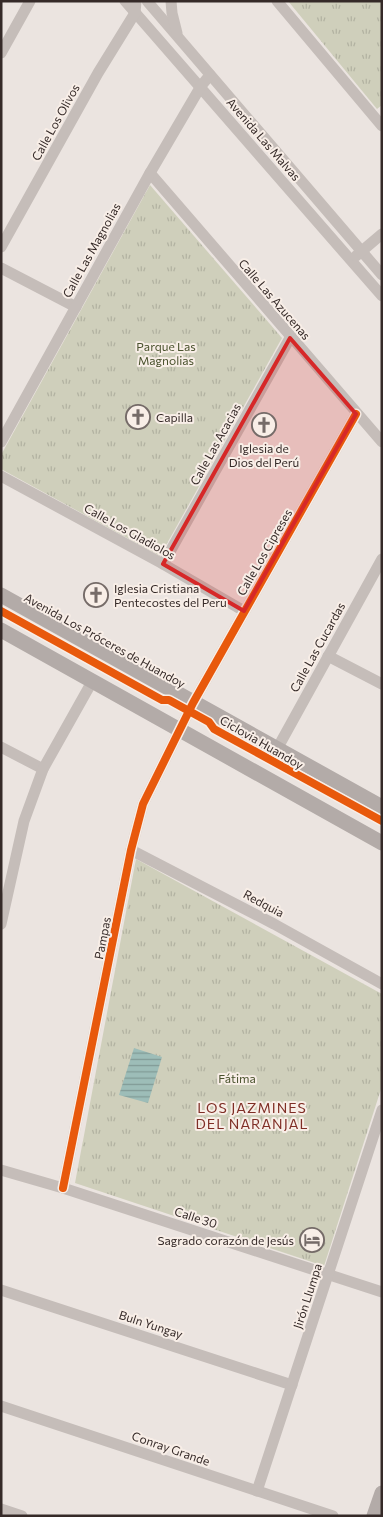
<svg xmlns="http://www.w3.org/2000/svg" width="383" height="1517" viewBox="0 0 383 1517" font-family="Commissioner,sans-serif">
<defs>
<pattern id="park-tufts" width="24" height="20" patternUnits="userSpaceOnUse" patternTransform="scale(1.25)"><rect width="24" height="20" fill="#cfcfbb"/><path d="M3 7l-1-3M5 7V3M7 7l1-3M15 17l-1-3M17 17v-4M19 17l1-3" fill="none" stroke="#b2b2a1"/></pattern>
<pattern id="water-rules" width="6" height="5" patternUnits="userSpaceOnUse" patternTransform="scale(1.25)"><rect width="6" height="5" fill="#9dbdb8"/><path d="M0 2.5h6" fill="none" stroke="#819a96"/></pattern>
</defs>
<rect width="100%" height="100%" fill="#ebe4e0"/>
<g fill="url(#park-tufts)">
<polygon points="288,1 382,1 382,105 377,109"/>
<polygon points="150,185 282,338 160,556 1,469 1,455"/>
<polygon points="136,859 382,994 382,1086 324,1266 75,1183"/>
</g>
<polygon fill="url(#water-rules)" points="134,1048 162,1057 148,1103 119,1095"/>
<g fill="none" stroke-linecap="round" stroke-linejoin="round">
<g stroke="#c5bdb9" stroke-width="11">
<polyline points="125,1 382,296"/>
<polyline points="147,1 382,275"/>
<polyline points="171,1 172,13 177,33"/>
<polyline points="277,1 382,126"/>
<polyline points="1,53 30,1"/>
<polyline points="150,173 382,442"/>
<polyline points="1,247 98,73 135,13 136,1"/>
<polyline points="356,256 382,234"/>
<polyline points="1,268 76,307"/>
<polyline points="1,442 150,173 201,86 210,75"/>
<polyline points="1,476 163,564 244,611"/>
<polyline points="163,564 290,338"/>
<polyline points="328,656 382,684"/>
<polyline points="1,747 43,769"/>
<polyline points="277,749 382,559"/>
<polyline points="131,850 274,924 382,984"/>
<polyline points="1,924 24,821 43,769 93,680"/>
<polyline points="1,1170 63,1188 382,1292"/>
<polyline points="63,1188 131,850 143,804 193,703 356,414"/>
<polyline points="1,1290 292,1385"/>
<polyline points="1,1406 333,1516"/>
<polyline points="257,1491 382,1110"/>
<polyline points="1,1509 22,1516"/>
</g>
<g stroke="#b3aba8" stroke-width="15">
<polyline points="1,595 382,807"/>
<polyline points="1,630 382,843"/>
<polyline points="374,1516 382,1493"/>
</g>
<defs>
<g id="cycleway">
<polyline points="1,611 162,700 169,700 209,722 214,729 382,821"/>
<polyline points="63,1188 131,850 143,804 193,703 356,414"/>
</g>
</defs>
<use href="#cycleway" stroke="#f8eee7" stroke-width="11"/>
<use href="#cycleway" stroke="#e8590c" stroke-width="8"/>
</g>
<path fill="#d62828" fill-opacity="0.2" stroke="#d62828" stroke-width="4" stroke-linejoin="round" d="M 290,338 L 356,414 L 244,611 L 163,564 Z"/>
<defs>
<symbol id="church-ring" viewBox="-11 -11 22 22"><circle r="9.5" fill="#f8eee7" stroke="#756b68" stroke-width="1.5"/><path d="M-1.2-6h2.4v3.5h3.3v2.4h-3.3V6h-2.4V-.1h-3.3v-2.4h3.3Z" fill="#756b68"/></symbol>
<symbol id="hotel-ring" viewBox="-11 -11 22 22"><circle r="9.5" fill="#f8eee7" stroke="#756b68" stroke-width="1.5"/><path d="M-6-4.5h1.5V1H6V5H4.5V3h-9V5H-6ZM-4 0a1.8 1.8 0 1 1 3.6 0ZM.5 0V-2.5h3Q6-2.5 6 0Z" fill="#756b68"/></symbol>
</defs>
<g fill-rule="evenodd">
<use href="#church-ring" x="124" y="403" width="28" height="28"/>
<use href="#church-ring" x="250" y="411" width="28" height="28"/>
<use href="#church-ring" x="82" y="581" width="28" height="28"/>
<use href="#hotel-ring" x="298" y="1226" width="28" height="28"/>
</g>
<g text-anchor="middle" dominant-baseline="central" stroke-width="4" stroke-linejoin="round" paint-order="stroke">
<g font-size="12" fill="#352a28" stroke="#f8eee7">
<text transform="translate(55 122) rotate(-61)">Calle Los Olivos</text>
<text transform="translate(264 139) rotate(49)">Avenida Las Malvas</text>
<text transform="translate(91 250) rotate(-61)">Calle Las Magnolias</text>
<text transform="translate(275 299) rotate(49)">Calle Las Azucenas</text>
<text transform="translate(215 444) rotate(-61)">Calle Las Acacias</text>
<text transform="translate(130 531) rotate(29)">Calle Los Gladiolos</text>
<text transform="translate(264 552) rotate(-60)">Calle Los Cipreses</text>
<text transform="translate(105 640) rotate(29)">Avenida Los Próceres de Huandoy</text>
<text transform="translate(317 647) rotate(-61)">Calle Las Cucardas</text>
<text transform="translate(262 742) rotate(30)">Ciclovia Huandoy</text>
<text transform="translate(264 903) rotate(28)">Redquia</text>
<text transform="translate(102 938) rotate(-79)">Pampas</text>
<text transform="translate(196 1217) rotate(18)">Calle 30</text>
<text transform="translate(307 1296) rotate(-72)">Jirón Llumpa</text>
<text transform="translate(151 1324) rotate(18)">Buln Yungay</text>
<text transform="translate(171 1448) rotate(19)">Conray Grande</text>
</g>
<g font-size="12" fill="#49522d" stroke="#f8eee7">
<text x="166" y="346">Parque Las<tspan x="166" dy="14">Magnolias</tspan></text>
<text x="237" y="1078">Fátima</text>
</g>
<g font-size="12" fill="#352a28" stroke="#f8eee7" text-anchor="start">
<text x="156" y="417">Capilla</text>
<text x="264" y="448" text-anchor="middle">Iglesia de<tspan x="264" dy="14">Dios del Perú</tspan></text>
<text x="114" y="588">Iglesia Cristiana<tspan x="114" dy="14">Pentecostes del Peru</tspan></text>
<text x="294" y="1240" text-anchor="end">Sagrado corazón de Jesús</text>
</g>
<g font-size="14" letter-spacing="1" fill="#7f2e25" stroke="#f8eee7">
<text x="252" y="1107">LOS JAZMINES<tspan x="252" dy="16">DEL NARANJAL</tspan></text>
</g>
</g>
<rect width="383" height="1517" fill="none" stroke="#352a28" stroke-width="5"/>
</svg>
